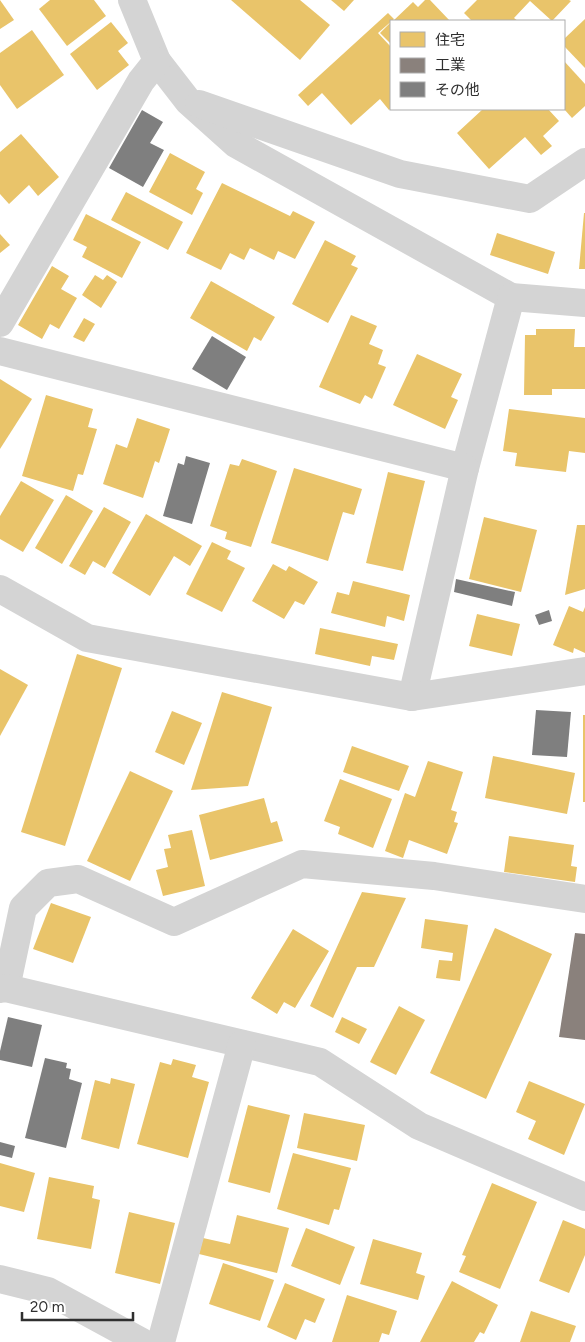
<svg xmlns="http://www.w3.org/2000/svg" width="585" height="1342" viewBox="0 0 585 1342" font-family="Figtree,'Noto Sans JP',sans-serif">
<rect width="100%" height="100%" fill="#fff"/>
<g fill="#e9c46a">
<polygon points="0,0 14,20 0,29"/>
<polygon points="50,0 94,0 106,16 67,46 39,9"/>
<polygon points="231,0 300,0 330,25 300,60"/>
<polygon points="331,0 354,0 344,11"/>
<polygon points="425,0 430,0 450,21 393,21 413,2 418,7"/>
<polygon points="477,0 569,0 571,1 552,21 530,1 514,18 518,21 472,21 464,13"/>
<polygon points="388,13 394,19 378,33 391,47 391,108 389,110 380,99 351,125 322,93 308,106 298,95"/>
<polygon points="585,19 585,68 564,46 564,39"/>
<polygon points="111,22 128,43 118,51 129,65 97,90 70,54"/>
<polygon points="391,22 391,44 380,33"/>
<polygon points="32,30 64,75 17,109 0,85 0,53"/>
<polygon points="564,61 585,84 585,106 572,118 564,109"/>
<polygon points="483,109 548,109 559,121 543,136 552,146 541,155 525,137 489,169 457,133"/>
<polygon points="21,134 59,177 38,196 29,185 9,204 0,194 0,152"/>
<polygon points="170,153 205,172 196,189 203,193 192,215 149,192"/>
<polygon points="222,183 290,216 293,211 315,222 295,259 278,251 274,260 250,248 244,260 230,253 221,270 186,253"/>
<polygon points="126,192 183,222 168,250 111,220"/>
<polygon points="584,213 585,213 585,269 579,269"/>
<polygon points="86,214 141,242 122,278 82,257 87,247 73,240"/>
<polygon points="497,233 555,252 548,274 490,255"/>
<polygon points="0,234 10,245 0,253"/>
<polygon points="325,240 356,256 351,265 358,268 328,323 292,304"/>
<polygon points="52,266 69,276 61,289 77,298 59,329 50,324 42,339 18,325"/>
<polygon points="95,275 103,280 107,275 117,282 101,308 82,295"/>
<polygon points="211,281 275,317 261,341 254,337 247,351 190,318"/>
<polygon points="351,315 377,326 369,344 383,350 378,364 386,367 372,399 365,395 360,404 319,387"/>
<polygon points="84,318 95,324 84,342 73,337"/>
<polygon points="536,329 575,329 574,347 585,347 585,389 552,389 552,395 524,395 525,335 536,335"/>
<polygon points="417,354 462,374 451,397 458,400 445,429 393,405"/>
<polygon points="0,379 32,399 0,449"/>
<polygon points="46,395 93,409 88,427 97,429 83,475 78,474 73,491 22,476"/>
<polygon points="509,409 585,418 585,453 569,451 566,472 515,466 517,453 503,451"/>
<polygon points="137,418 170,429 159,463 155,461 143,498 103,484 116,444 127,448"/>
<polygon points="242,459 277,471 251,547 225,539 227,532 210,526 230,464 239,466"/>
<polygon points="294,468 362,489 354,515 343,512 328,561 271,543"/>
<polygon points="388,472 425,481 403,571 366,563"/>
<polygon points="21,481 54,500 23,552 0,539 0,516"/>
<polygon points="66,495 93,511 62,564 35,548"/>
<polygon points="104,507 131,522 105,568 93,561 85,575 69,566"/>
<polygon points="146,514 202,546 190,566 174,556 150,596 112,573"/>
<polygon points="484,517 537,530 521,592 469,579"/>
<polygon points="577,525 585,525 585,589 565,595"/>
<polygon points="212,542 231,551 227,559 245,568 222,612 186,594"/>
<polygon points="273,564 286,571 289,566 318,582 304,605 295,601 284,619 252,601"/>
<polygon points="353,581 410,595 404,621 387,616 385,627 331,613 337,592 349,595"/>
<polygon points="569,606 583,612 585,607 585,653 574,648 573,653 553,645"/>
<polygon points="477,614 520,624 512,656 469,646"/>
<polygon points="320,628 398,644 394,660 372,656 370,666 315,654"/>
<polygon points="77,654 122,668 65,846 21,832"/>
<polygon points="0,669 28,685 0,736"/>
<polygon points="222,692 272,707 248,786 191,790"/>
<polygon points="172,711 202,723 184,765 155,752"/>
<rect x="583" y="715" width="2" height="87"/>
<polygon points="352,746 409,766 399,791 343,772"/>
<polygon points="493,756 575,773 567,814 485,798"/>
<polygon points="428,761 463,772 451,810 457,812 454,822 458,823 447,854 409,840 403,858 385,851 405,793 415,797"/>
<polygon points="130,771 173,791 130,881 87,861"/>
<polygon points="340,779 392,799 373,848 338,834 340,827 324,821"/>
<polygon points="264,798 271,823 277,821 283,841 210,860 199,815"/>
<polygon points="192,830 205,886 163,896 156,870 168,867 164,849 171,848 168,835"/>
<polygon points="509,836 574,845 571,866 577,867 575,882 504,872"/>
<polygon points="362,892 406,898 374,967 357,967 333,1018 310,1006"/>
<polygon points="51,903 91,917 73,963 33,949"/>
<polygon points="425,919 468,925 460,981 436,978 439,960 452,961 453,953 421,948"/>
<polygon points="495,928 552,954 486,1099 430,1073"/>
<polygon points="293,929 329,951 295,1008 284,1002 277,1014 251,998"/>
<polygon points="399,1006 425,1020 396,1075 370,1062"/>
<polygon points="342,1017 367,1029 359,1044 335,1032"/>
<polygon points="173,1059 196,1065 192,1077 209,1082 188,1158 137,1144 160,1062 171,1065"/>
<polygon points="111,1078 135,1084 119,1149 81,1139 95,1080 110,1084"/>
<polygon points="529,1081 585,1104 564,1155 528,1139 536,1121 516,1112"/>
<polygon points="248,1105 290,1115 270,1193 228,1182"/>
<polygon points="304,1113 365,1125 357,1161 297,1148"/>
<polygon points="293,1153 351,1168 339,1210 334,1209 329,1225 277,1209"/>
<polygon points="0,1163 35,1173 24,1212 0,1206"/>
<polygon points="49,1177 94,1186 92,1198 100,1200 91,1249 37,1239"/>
<polygon points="492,1183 537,1202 500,1289 459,1272 466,1256 462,1255"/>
<polygon points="129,1212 175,1223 160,1284 115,1273"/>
<polygon points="237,1215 289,1228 277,1273 199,1254 203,1238 230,1244"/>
<polygon points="563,1220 585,1229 585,1255 569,1293 539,1281"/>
<polygon points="306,1228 355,1247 340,1285 291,1266"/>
<polygon points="373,1239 422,1253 416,1273 425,1276 418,1300 360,1284"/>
<polygon points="223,1263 274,1280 260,1321 209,1304"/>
<polygon points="452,1281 498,1305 484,1334 480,1332 474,1342 420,1342"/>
<polygon points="285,1283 325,1299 315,1323 305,1319 296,1340 267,1327"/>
<polygon points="347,1295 397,1311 389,1335 382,1333 379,1342 332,1342"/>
<polygon points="531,1311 576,1326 570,1342 520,1342"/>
</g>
<polygon fill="#8a817c" points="575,933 585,934 585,1040 559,1037"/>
<g fill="#7f7f7f">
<polygon points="142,110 163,122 150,143 164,150 143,187 109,168"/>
<polygon points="212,336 246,357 227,390 192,369"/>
<polygon points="186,456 210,463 192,524 163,516 178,463 184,465"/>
<polygon points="456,579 515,592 512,606 454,592"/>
<polygon points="549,610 552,621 539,625 535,615"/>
<polygon points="536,710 571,712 567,757 532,755"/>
<polygon points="8,1017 42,1025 32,1067 0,1060 0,1051"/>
<polygon points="45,1058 67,1063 66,1068 71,1069 69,1079 82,1083 66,1148 25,1138"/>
<polygon points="0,1142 15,1146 12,1158 0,1155"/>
</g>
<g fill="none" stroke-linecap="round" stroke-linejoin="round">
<g stroke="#d4d4d4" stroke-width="28">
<polyline points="132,0 157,61 188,101 236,144 511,297 465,468 412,697"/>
<polyline points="199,104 400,174 530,199 585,162"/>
<polyline points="511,297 585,303"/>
<polyline points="0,323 141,81 157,61"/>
<polyline points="0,351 465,468"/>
<polyline points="0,589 87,638 412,697 585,671"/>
<polyline points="6,988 23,908 48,883 78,879 174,922 302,864 434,876 585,899"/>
<polyline points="0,989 6,988 320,1062 419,1126 585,1197"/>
<polyline points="161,1342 242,1044"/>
</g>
<polyline stroke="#d4d4d4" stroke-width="28" points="0,1279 48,1291 142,1342"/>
</g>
<rect x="390" y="20" width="175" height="90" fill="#ffffff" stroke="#acacac"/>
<rect x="400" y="32" width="25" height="15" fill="#e9c46a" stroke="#acacac"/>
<text x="435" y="45" font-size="15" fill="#2f2f2f">住宅</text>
<rect x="400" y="58" width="25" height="15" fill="#8a817c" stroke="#acacac"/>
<text x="435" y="70" font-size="15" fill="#2f2f2f">工業</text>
<rect x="400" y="82" width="25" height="15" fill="#7f7f7f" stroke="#acacac"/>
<text x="435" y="95" font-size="15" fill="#2f2f2f">その他</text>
<path d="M22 1312v8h111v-8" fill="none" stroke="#2f2f2f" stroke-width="2.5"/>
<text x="30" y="1312" font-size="15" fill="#2f2f2f" stroke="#ffffff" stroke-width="4" paint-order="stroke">20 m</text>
</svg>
